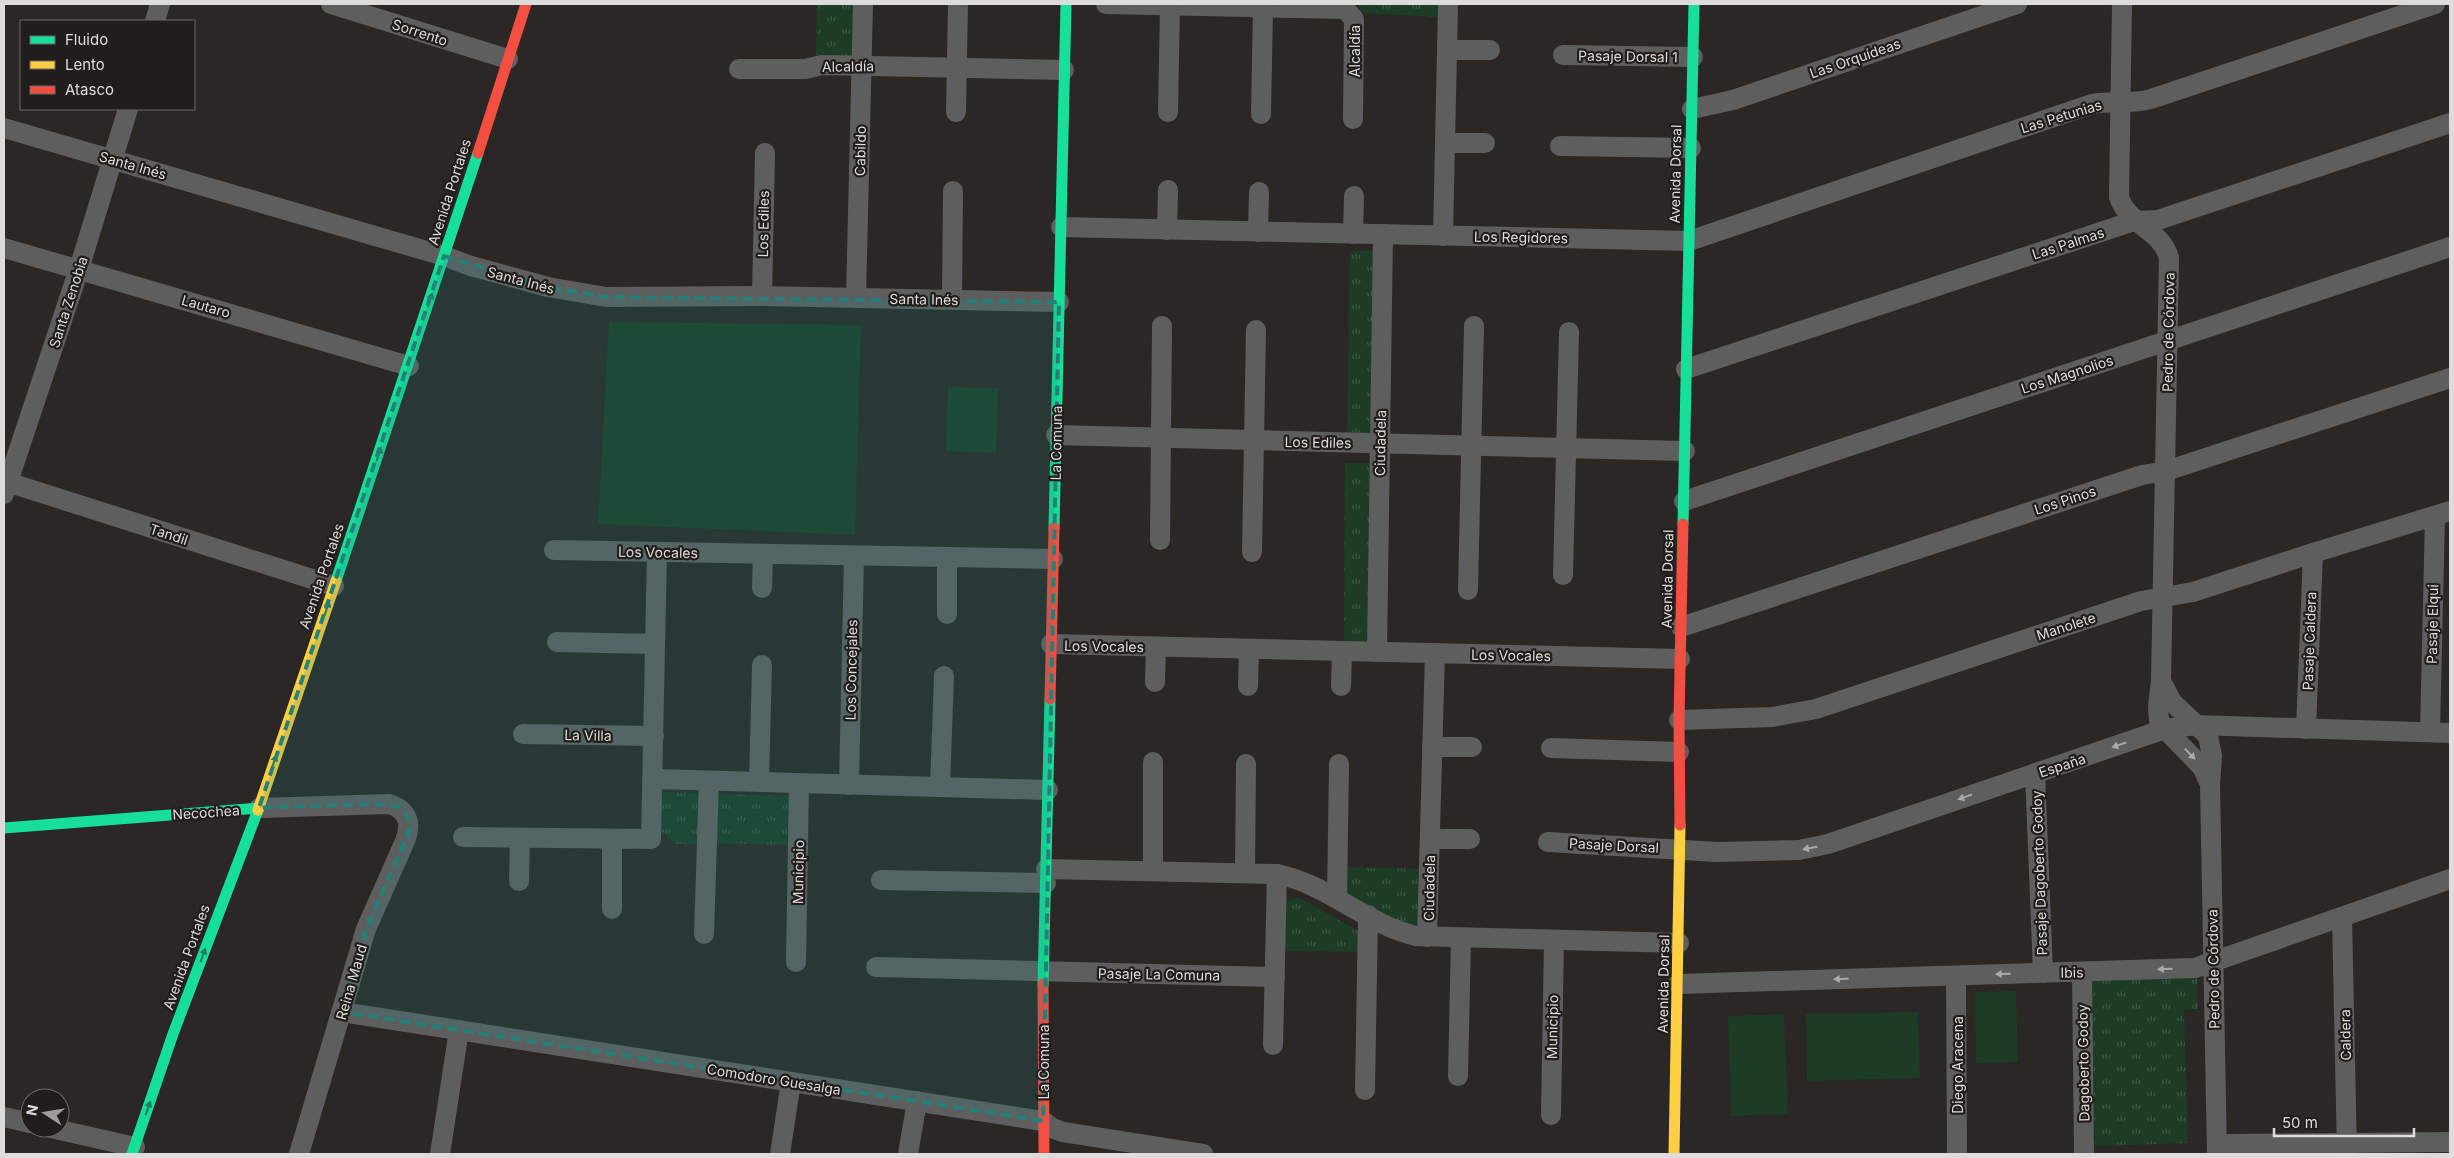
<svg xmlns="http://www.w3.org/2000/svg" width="2454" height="1158" viewBox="0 0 2454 1158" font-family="Inter,sans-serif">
<defs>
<pattern id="grass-tufts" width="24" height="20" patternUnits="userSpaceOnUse" patternTransform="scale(1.25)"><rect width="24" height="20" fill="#1c3c26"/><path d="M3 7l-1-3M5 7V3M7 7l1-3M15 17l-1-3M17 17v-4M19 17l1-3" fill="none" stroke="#3d5845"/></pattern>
</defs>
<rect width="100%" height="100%" fill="#2a2725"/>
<g fill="url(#grass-tufts)">
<polygon points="817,4 857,4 855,56 816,55"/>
<polygon points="1359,4 1439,4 1438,17 1361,13"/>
<polygon points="1350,251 1379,251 1375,435 1347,434"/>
<polygon points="1345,463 1373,463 1372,643 1344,643"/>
<polygon points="658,792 701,793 700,844 676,844 658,828"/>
<polygon points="715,794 796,796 795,845 713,843"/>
<polygon points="1344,867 1424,869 1423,924 1413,927 1397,921 1344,891"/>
<polygon points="1298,897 1362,933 1362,952 1282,951 1283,903"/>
<polygon points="2197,975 2198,1009 2184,1010 2188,1143 2095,1146 2090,978"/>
</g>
<g fill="#1c3c26">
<polygon points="609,322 861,325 855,535 598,524"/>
<polygon points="948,387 998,388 996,453 946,451"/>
<polygon points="2016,991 2018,1062 1976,1063 1975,992"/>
<polygon points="1918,1012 1920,1078 1807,1081 1806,1014"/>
<polygon points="1784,1014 1788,1114 1731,1116 1728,1016"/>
</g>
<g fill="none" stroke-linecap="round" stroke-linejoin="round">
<g stroke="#5f5e5f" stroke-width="20">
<polyline points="331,4 508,59"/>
<polyline points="1106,4 1345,9 1354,19 1353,119"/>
<path d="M 2122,4 L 2119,197 C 2128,225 2162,230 2169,258 L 2161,681 L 2158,707 L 2159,720 L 2165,729 L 2202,767 L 2210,784"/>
<polyline points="155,21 160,4"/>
<polyline points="1447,50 1490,50"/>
<polyline points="1563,55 1693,57"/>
<polyline points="739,69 805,69 822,65 1064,70"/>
<polyline points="1692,109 1733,100 2017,4"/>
<polyline points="956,112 958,4"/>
<polyline points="1168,112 1170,5"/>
<polyline points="1261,114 1263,8"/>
<polyline points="4,128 444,256 471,266 548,287 606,297 762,296 1059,302"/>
<polyline points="1445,143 1485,143"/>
<polyline points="1560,146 1691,148"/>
<path d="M 1061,227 L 1689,241 L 2092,104 C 2112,100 2131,105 2151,99 L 2435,4"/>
<polyline points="1167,230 1168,190"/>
<polyline points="1258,232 1259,192"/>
<polyline points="1353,234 1354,196"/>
<polyline points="1443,236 1448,4"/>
<polyline points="4,248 409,366"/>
<polyline points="762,296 765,153"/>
<polyline points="856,298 863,4"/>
<polyline points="952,300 953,191"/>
<polyline points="1686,369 2134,221 2158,220 2450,123"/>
<polyline points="1056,435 1685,451"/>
<polyline points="4,481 334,586"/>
<polyline points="4,494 79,269 128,109"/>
<polyline points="1684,501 2450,247"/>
<polyline points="1160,540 1162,326"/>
<polyline points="554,550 1053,559"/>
<polyline points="1252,552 1256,330"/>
<polyline points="1563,575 1569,332"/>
<polyline points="762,588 763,554"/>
<polyline points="1468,590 1474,326"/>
<polyline points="947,614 947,557"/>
<polyline points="1681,627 2142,475 2166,471 2450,378"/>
<polyline points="557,642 655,644"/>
<polyline points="1051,644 1680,659"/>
<polyline points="1377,652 1383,234"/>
<polyline points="2161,681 2172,702 2208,736 2212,756 2210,784 2217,1154"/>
<polyline points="1155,682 1156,647"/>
<polyline points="1248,686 1249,649"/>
<polyline points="1341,686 1342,651"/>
<polyline points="1679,720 1772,717 1816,709 2141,601 2193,592 2313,553 2450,511"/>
<polyline points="2306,729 2313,553"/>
<polyline points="2430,732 2435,516"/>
<polyline points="523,734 654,736"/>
<polyline points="1432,747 1472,747"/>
<polyline points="1551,748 1679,752"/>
<polyline points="2035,773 2043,973"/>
<polyline points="653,779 1048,790"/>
<polyline points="759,782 762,665"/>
<polyline points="849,785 854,556"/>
<polyline points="940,787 944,676"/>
<path d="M 259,808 L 389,804 C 408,810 412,823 405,841 L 366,929 L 299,1154"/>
<polyline points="463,837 651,839 657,552"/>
<polyline points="612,839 612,909"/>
<polyline points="1430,839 1470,839"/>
<polyline points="1548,842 1717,852 1799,850 1828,844 2165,729 2196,725 2450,733"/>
<path d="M 1046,869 L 1277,874 C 1328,884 1367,925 1416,936 L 1679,943"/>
<polyline points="1153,871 1153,762"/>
<polyline points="1245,873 1246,764"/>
<polyline points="881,880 1046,883"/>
<polyline points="519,881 520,838"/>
<polyline points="1337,899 1339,764"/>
<polyline points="2342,917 2347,1154"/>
<polyline points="704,934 709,781"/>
<polyline points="1427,937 1435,653"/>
<polyline points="796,962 799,783"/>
<polyline points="876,967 1275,977"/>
<polyline points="2082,972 2084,1154"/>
<polyline points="1956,976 1957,1154"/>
<polyline points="1678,984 2195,968 2450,879"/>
<polyline points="342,1012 1043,1121 1052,1128 1063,1132 1203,1154"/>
<polyline points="1273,1045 1277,874"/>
<polyline points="1458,1076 1461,938"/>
<polyline points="1365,1090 1368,915"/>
<polyline points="1551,1115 1554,940"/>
<polyline points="4,1117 30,1123"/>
<polyline points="51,1128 135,1147"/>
<polyline points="2217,1144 2450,1142"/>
<polyline points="440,1154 459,1030"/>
<polyline points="780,1154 791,1082"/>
<polyline points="908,1154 917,1101"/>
</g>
<g stroke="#16e098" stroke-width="11">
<polyline points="1683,524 1694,4"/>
<polyline points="1054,528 1066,4"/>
<polyline points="336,581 478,153"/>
<polyline points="4,828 259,808"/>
<polyline points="1043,984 1050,699"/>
<polyline points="132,1154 173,1034 258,810"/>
</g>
<g stroke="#ffcf43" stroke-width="11">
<polyline points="258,810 336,581"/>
<polyline points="1674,1154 1680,825"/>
</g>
<g stroke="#f24e42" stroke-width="11">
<polyline points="478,153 526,4"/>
<polyline points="1050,699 1054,528"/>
<polyline points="1680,825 1679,720 1683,524"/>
<polyline points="1043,984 1044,1154"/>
</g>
</g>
<defs><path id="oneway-solid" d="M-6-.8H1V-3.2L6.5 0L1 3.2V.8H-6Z" transform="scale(1.25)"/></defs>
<g fill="#1c7e5a">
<use href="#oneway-solid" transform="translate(430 300) rotate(-72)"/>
<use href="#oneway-solid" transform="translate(379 454) rotate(-71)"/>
<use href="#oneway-solid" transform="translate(327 608) rotate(-71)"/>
<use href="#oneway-solid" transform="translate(274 762) rotate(-71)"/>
<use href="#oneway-solid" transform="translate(203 955) rotate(-70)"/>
<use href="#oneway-solid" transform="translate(148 1108) rotate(-71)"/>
</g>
<g fill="#abaaa9">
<use href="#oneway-solid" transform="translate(2119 745) rotate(161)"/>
<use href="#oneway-solid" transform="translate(2190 754) rotate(46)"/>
<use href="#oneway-solid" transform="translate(1965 797) rotate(161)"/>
<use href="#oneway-solid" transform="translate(1810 848) rotate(170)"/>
<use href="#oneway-solid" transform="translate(2165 969) rotate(178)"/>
<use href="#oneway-solid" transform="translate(2003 974) rotate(178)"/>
<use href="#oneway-solid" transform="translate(1841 979) rotate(178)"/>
</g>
<path fill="#248079" fill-opacity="0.2" stroke="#248079" stroke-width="4" stroke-dasharray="10 6" stroke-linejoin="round" d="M 444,256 L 548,287 L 606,297 L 1059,302 L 1043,1121 L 342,1012 L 366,929 L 409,831 L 406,814 L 399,807 L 377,804 L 259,808 Z"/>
<g text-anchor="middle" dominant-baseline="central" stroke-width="4.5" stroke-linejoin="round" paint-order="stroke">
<g font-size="14" fill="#dedcda" stroke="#211d1b">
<text transform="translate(420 32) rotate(18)">Sorrento</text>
<text transform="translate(1354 51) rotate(-90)">Alcaldía</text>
<text transform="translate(1628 56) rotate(1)">Pasaje Dorsal 1</text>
<text transform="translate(1855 58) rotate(-19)">Las Orquídeas</text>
<text transform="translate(848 66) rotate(-1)">Alcaldía</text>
<text transform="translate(2061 116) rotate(-17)">Las Petunias</text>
<text transform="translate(860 151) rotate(-89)">Cabildo</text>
<text transform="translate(133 165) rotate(16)">Santa Inés</text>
<text transform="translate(1675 174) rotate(-89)">Avenida Dorsal</text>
<text transform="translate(449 192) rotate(-72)">Avenida Portales</text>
<text transform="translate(763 224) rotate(-89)">Los Ediles</text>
<text transform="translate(1521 237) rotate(1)">Los Regidores</text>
<text transform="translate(2068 243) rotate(-18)">Las Palmas</text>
<text transform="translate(521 280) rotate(15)">Santa Inés</text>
<text transform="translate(924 299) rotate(1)">Santa Inés</text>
<text transform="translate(68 302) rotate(-72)">Santa Zenobia</text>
<text transform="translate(206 306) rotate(16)">Lautaro</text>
<text transform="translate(2168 332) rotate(-89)">Pedro de Córdova</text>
<text transform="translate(2067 374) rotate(-18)">Los Magnolios</text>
<text transform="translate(1318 442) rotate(1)">Los Ediles</text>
<text transform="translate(1056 443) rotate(-89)">La Comuna</text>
<text transform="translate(1380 443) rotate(-89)">Ciudadela</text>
<text transform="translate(2065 500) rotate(-18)">Los Pinos</text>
<text transform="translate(169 534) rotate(18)">Tandil</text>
<text transform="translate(658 552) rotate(1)">Los Vocales</text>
<text transform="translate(321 576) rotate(-71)">Avenida Portales</text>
<text transform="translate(1667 579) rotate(-89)">Avenida Dorsal</text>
<text transform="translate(2432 624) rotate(-89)">Pasaje Elqui</text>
<text transform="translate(2066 626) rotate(-18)">Manolete</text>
<text transform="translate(2309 641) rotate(-88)">Pasaje Caldera</text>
<text transform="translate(1104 646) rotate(1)">Los Vocales</text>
<text transform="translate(1511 655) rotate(1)">Los Vocales</text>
<text transform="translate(851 670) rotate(-89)">Los Concejales</text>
<text transform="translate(588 735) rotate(1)">La Villa</text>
<text transform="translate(2062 765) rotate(-18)">España</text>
<text transform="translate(206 812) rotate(-4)">Necochea</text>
<text transform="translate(1614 845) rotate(3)">Pasaje Dorsal</text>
<text transform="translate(798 872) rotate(-89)">Municipio</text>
<text transform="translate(2039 873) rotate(-92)">Pasaje Dagoberto Godoy</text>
<text transform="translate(1429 888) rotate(-89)">Ciudadela</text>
<text transform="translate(186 957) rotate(-70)">Avenida Portales</text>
<text transform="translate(2213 969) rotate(-91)">Pedro de Córdova</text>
<text transform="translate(2072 972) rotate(-1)">Ibis</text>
<text transform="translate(1159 974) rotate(1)">Pasaje La Comuna</text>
<text transform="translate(351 982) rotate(-74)">Reina Maud</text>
<text transform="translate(1663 984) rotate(-89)">Avenida Dorsal</text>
<text transform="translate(1552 1027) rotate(-89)">Municipio</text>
<text transform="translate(2345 1035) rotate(-91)">Caldera</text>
<text transform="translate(1043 1062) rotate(-90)">La Comuna</text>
<text transform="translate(2083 1063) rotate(-91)">Dagoberto Godoy</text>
<text transform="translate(1957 1065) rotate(-90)">Diego Aracena</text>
<text transform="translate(774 1079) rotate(9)">Comodoro Guesalga</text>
</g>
</g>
<rect width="2454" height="1158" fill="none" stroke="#dedcda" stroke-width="10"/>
<rect x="20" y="20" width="175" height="90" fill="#211d1b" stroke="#6d6967"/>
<rect x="30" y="36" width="25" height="8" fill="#16e098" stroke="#6d6967"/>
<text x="65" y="45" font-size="15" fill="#dedcda">Fluido</text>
<rect x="30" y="61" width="25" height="8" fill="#ffcf43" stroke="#6d6967"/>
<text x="65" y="70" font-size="15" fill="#dedcda">Lento</text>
<rect x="30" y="86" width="25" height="8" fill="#f24e42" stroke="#6d6967"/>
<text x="65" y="95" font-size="15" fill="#dedcda">Atasco</text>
<g transform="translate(45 1113) rotate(282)"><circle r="24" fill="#211d1b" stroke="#6d6967"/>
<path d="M0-4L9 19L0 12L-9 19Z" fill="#9f9d9b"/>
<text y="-8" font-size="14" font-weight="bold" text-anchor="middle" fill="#dedcda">N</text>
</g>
<path d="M2274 1128v8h140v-8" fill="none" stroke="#dedcda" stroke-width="2.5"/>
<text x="2282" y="1128" font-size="15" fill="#dedcda" stroke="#211d1b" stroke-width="4" paint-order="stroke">50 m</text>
</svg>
